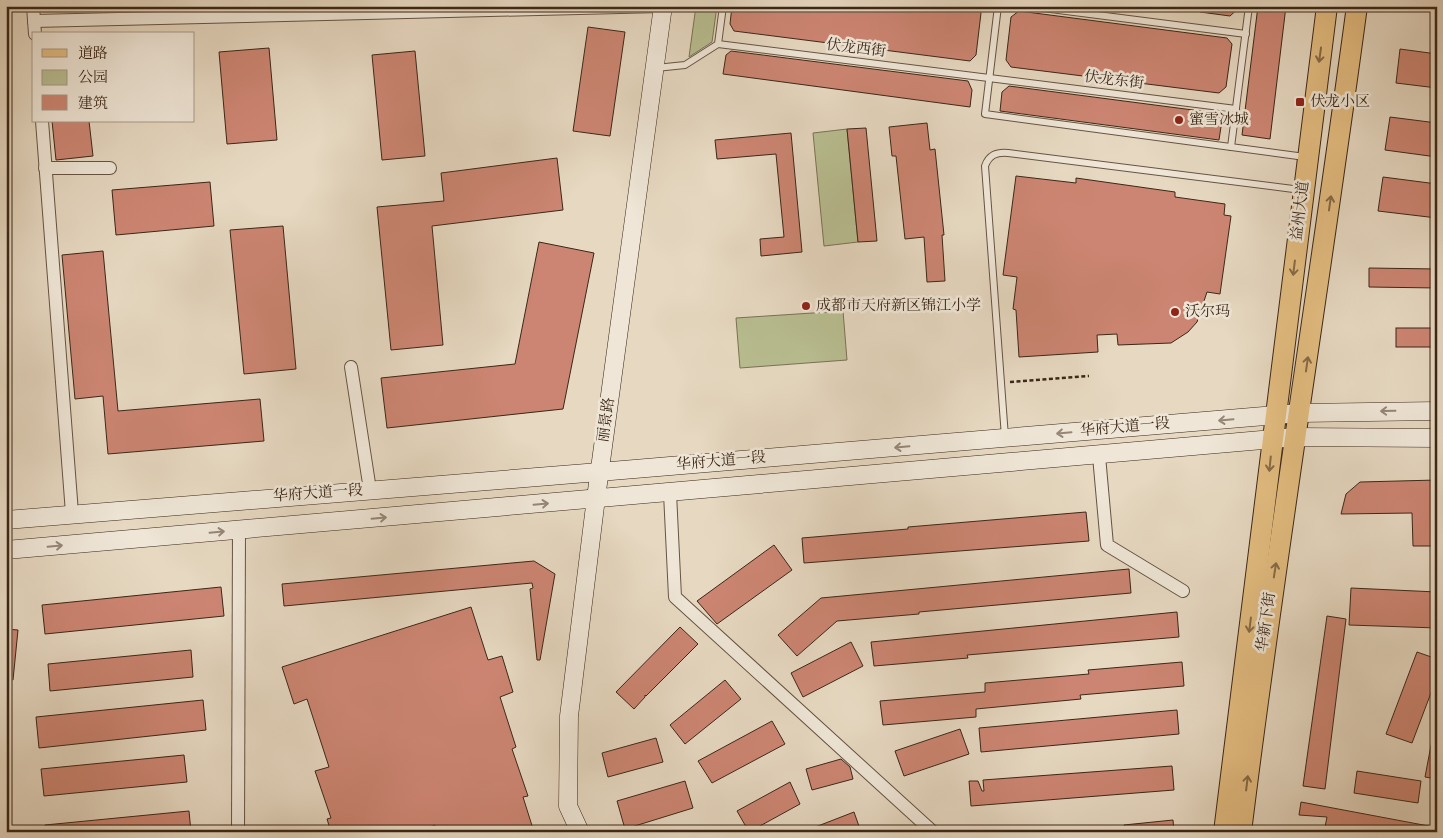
<svg xmlns="http://www.w3.org/2000/svg" width="1443" height="838" viewBox="0 0 1443 838" font-family="Vollkorn,'Noto Serif SC',serif">
<rect width="100%" height="100%" fill="#e6d8c1"/>
<filter id="stains"><feTurbulence type="fractalNoise" baseFrequency=".004" numOctaves="4"/><feColorMatrix values="0 0 0 0 .2 0 0 0 0 .09 0 0 0 0 .02 0 0 0 .5 -.17"/></filter>
<radialGradient id="worn" r=".72"><stop offset=".6" stop-color="#630" stop-opacity="0"/><stop offset="1" stop-color="#630" stop-opacity=".3"/></radialGradient>
<g fill="#b8be91" stroke="#7a7254">
<polygon points="696,6 717,6 712,42 689,57"/>
<polygon points="847,129 858,242 824,246 813,133"/>
<polygon points="843,311 847,360 740,368 736,318"/>
</g>
<g fill="#cc8572" stroke="#3b2717">
<polygon points="732,6 757,9 757,6 977,6 981,13 976,55 970,61 734,31 730,24"/>
<polygon points="1200,6 1241,6 1230,16 1200,12"/>
<polygon points="1258,6 1286,6 1270,139 1242,135"/>
<polygon points="1019,11 1227,38 1232,44 1226,87 1219,93 1011,67 1006,60 1011,17"/>
<polygon points="588,27 625,32 610,136 573,131"/>
<polygon points="269,48 277,140 227,144 219,52"/>
<polygon points="1400,49 1437,54 1437,88 1396,83"/>
<polygon points="415,51 425,156 382,160 372,55"/>
<polygon points="731,51 968,81 972,90 970,107 723,74 726,55"/>
<polygon points="1009,86 1216,113 1222,120 1219,140 1000,111 1002,92"/>
<polygon points="1390,117 1437,123 1437,157 1385,150"/>
<polygon points="52,121 89,121 93,156 56,160"/>
<polygon points="927,123 930,150 935,149 944,235 942,235 945,281 927,282 924,237 905,239 896,156 892,156 889,127"/>
<polygon points="866,128 877,241 858,242 847,129"/>
<polygon points="791,133 802,252 761,256 760,239 784,237 776,154 717,159 715,140"/>
<polygon points="557,158 563,210 432,226 443,345 391,350 377,207 444,201 441,173"/>
<polygon points="1016,176 1076,183 1076,178 1175,192 1175,197 1225,204 1224,215 1231,216 1220,294 1207,292 1197,322 1188,332 1171,343 1118,345 1117,334 1097,335 1098,352 1019,357 1016,310 1013,309 1017,277 1003,275"/>
<polygon points="1383,177 1437,184 1437,218 1378,211"/>
<polygon points="210,182 214,226 116,235 112,190"/>
<polygon points="283,226 296,369 244,374 230,230"/>
<polygon points="539,242 594,253 563,409 387,428 381,378 515,364"/>
<polygon points="103,251 118,411 260,399 264,441 108,454 103,396 75,399 62,255"/>
<polygon points="1369,268 1437,269 1437,288 1369,287"/>
<rect x="1396" y="328" width="41" height="19"/>
<polygon points="1437,480 1437,546 1413,546 1412,513 1341,514 1346,494 1360,482"/>
<polygon points="1086,512 1089,541 804,563 802,538 908,529 908,527"/>
<polygon points="774,545 792,570 717,624 697,601"/>
<polygon points="534,561 555,574 540,660 537,660 530,589 533,588 532,583 284,606 282,584"/>
<polygon points="1129,569 1131,593 919,612 919,614 837,621 797,656 778,635 821,598"/>
<polygon points="221,587 224,616 45,634 42,605"/>
<polygon points="1351,588 1437,592 1437,628 1349,625"/>
<polygon points="471,607 488,660 502,656 513,692 500,697 516,747 512,749 528,796 523,797 534,832 436,832 435,825 415,832 331,832 327,819 331,818 315,771 329,767 307,699 294,704 282,667"/>
<polygon points="1177,612 1179,637 967,655 968,658 874,666 871,642"/>
<polygon points="1327,616 1346,619 1325,789 1303,786"/>
<polygon points="680,627 698,644 646,696 645,695 645,697 634,709 616,692"/>
<polygon points="6,629 18,630 13,680 6,680"/>
<polygon points="851,642 863,666 803,697 791,673"/>
<polygon points="191,650 193,677 50,691 48,664"/>
<polygon points="1417,652 1437,659 1437,677 1412,743 1386,734"/>
<polygon points="1182,662 1184,686 1080,695 1081,699 976,709 976,717 883,725 880,701 985,692 985,683 1089,674 1088,670"/>
<polygon points="725,680 741,699 685,744 670,725"/>
<polygon points="203,700 206,730 39,748 36,717"/>
<polygon points="1177,710 1179,734 981,752 979,728"/>
<polygon points="772,721 785,744 712,783 698,761"/>
<polygon points="960,729 969,754 904,776 895,751"/>
<polygon points="656,738 663,762 608,777 602,753"/>
<polygon points="1432,740 1437,740 1437,779 1425,777"/>
<polygon points="184,755 187,782 44,796 41,769"/>
<polygon points="841,759 850,767 853,779 812,790 806,769"/>
<polygon points="1172,766 1174,790 971,806 969,781 978,781 982,791 984,791 983,780"/>
<polygon points="1357,771 1421,781 1418,803 1354,793"/>
<polygon points="685,781 693,808 625,829 617,801"/>
<polygon points="790,782 800,804 749,832 737,811"/>
<polygon points="1301,802 1434,827 1433,832 1324,832 1327,817 1299,815"/>
<polygon points="189,811 191,832 46,832 45,825"/>
<polygon points="854,812 861,832 805,832 805,831"/>
<polygon points="1173,820 1174,832 1124,832 1124,825"/>
</g>
<g fill="none" stroke-linecap="round" stroke-linejoin="round">
<defs>
<g id="lane">
<polyline points="998,6 985,114 1305,157"/>
<polyline points="1027,6 1246,34"/>
<polyline points="718,44 1236,109"/>
<polyline points="656,68 685,65 718,44 723,6"/>
<polyline points="1231,147 1249,6"/>
<path d="M 1005,437 L 985,166 C 989,155 996,152 1008,153 L 1301,190"/>
</g>
<g id="street">
<polyline points="33,6 35,34"/>
<polyline points="34,21 661,6"/>
<polyline points="42,121 72,513"/>
<polyline points="45,168 110,168"/>
<polyline points="351,367 370,490"/>
<polyline points="1099,456 1107,545 1183,591"/>
<polyline points="670,493 675,597 933,832"/>
<polyline points="238,832 239,530"/>
</g>
<g id="secondary">
<polyline points="6,520 599,472 1300,413 1437,411"/>
<polyline points="6,550 1296,437 1437,438"/>
<polyline points="580,832 568,806 569,716 596,498 663,6"/>
</g>
<g id="primary">
<polyline points="1224,832 1327,6"/>
<path d="M 1241,832 C 1275,556 1320,282 1357,6"/>
</g>
</defs>
<use href="#lane" stroke="#665342" stroke-width="8"/>
<use href="#street" stroke="#665342" stroke-width="14"/>
<use href="#secondary" stroke="#3b2717" stroke-width="19"/>
<use href="#primary" stroke="#3b2717" stroke-width="22"/>
<polyline stroke="#3b2717" stroke-width="2.5" stroke-dasharray="4 2.5" stroke-linecap="butt" points="1010,382 1089,376"/>
<use href="#lane" stroke="#efe6d7" stroke-width="6"/>
<use href="#street" stroke="#efe6d7" stroke-width="12"/>
<use href="#secondary" stroke="#efe6d7" stroke-width="18"/>
<use href="#primary" stroke="#e3bc80" stroke-width="20"/>
</g>
<defs><path id="oneway-shaft" d="M-6 0H5M1.5-3L5.5 0L1.5 3" fill="none" stroke-width="1.6" stroke-linecap="round" stroke-linejoin="round" transform="scale(1.25)"/></defs>
<g stroke="#876a46">
<use href="#oneway-shaft" transform="translate(1320 55) rotate(98)"/>
<use href="#oneway-shaft" transform="translate(1330 203) rotate(-82)"/>
<use href="#oneway-shaft" transform="translate(1294 268) rotate(97)"/>
<use href="#oneway-shaft" transform="translate(1307 364) rotate(-82)"/>
<use href="#oneway-shaft" transform="translate(1270 464) rotate(96)"/>
<use href="#oneway-shaft" transform="translate(1275 570) rotate(-81)"/>
<use href="#oneway-shaft" transform="translate(1250 625) rotate(97)"/>
<use href="#oneway-shaft" transform="translate(1247 783) rotate(-83)"/>
</g>
<g stroke="#958677">
<use href="#oneway-shaft" transform="translate(1388 411) rotate(179)"/>
<use href="#oneway-shaft" transform="translate(1226 420) rotate(175)"/>
<use href="#oneway-shaft" transform="translate(1064 433) rotate(175)"/>
<use href="#oneway-shaft" transform="translate(902 447) rotate(175)"/>
<use href="#oneway-shaft" transform="translate(541 504) rotate(-5)"/>
<use href="#oneway-shaft" transform="translate(379 518) rotate(-5)"/>
<use href="#oneway-shaft" transform="translate(217 532) rotate(-5)"/>
<use href="#oneway-shaft" transform="translate(55 546) rotate(-5)"/>
</g>
<g fill="#8f2418" stroke="#efe6d7" stroke-width="2">
<rect x="1295" y="97" width="10" height="10" rx="2.5"/>
<circle cx="1179" cy="120" r="5"/>
<circle cx="806" cy="306" r="5"/>
<circle cx="1175" cy="312" r="5"/>
</g>
<g text-anchor="middle" dominant-baseline="central" stroke-width="5" stroke-linejoin="round" paint-order="stroke">
<g font-size="15" fill="#3b2717" stroke="#efe6d7">
<text transform="translate(856 49) rotate(7)">伏龙西街</text>
<text transform="translate(1114 81) rotate(7)">伏龙东街</text>
<text transform="translate(1301 211) rotate(-83)">益州大道</text>
<text transform="translate(607 420) rotate(-82)">丽景路</text>
<text transform="translate(1125 428) rotate(-5)">华府大道一段</text>
<text transform="translate(721 462) rotate(-5)">华府大道一段</text>
<text transform="translate(318 494) rotate(-4)">华府大道一段</text>
<text transform="translate(1267 622) rotate(-82)">华新下街</text>
</g>
<g font-size="15" fill="#3b2717" stroke="#efe6d7" text-anchor="start">
<text x="1310" y="102">伏龙小区</text>
<text x="1189" y="120">蜜雪冰城</text>
<text x="816" y="306">成都市天府新区锦江小学</text>
<text x="1185" y="312">沃尔玛</text>
</g>
</g>
<rect width="1443" height="838" fill="none" stroke="#e6d8c1" stroke-width="25"/>
<rect x="8" y="8" width="1428" height="823" fill="none" stroke="#3b2717" stroke-width="2.5"/>
<rect x="12" y="12" width="1418" height="813" fill="none" stroke="#3b2717"/>
<rect x="32" y="32" width="162" height="90" fill="#efe6d7" stroke="#a79a8a"/>
<rect x="42" y="49" width="25" height="8" fill="#e3bc80" stroke="#a79a8a"/>
<text x="78" y="58" font-size="15" fill="#3b2717">道路</text>
<rect x="42" y="70" width="25" height="15" fill="#b8be91" stroke="#a79a8a"/>
<text x="78" y="82" font-size="15" fill="#3b2717">公园</text>
<rect x="42" y="95" width="25" height="15" fill="#cc8572" stroke="#a79a8a"/>
<text x="78" y="108" font-size="15" fill="#3b2717">建筑</text>
<rect width="100%" height="100%" filter="url(#stains)"/>
<rect width="100%" height="100%" fill="url(#worn)"/>
</svg>
